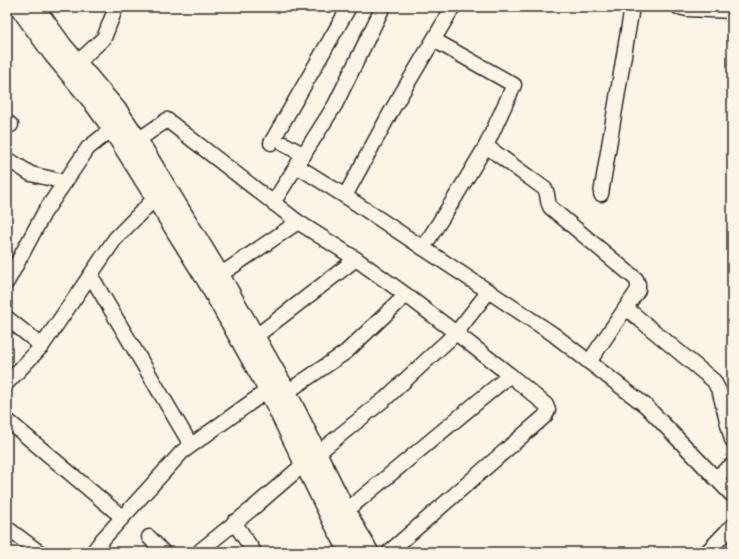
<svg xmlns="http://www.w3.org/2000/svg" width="739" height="559" viewBox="0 0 739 559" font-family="Dekko,sans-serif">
<rect width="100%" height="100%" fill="#fcf5e5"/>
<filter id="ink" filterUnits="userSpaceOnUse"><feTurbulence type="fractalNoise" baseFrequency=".025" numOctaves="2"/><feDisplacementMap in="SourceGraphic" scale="8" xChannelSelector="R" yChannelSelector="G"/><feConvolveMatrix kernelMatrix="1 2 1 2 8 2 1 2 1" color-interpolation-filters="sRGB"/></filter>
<g filter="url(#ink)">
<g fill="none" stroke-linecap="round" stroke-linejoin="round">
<defs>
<g id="minor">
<polyline points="678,7 687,9 732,11"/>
<polyline points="434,40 514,85 486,146 456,196 423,248 553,334 646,406 732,495"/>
<polyline points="77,63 104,38 116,7"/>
<polyline points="7,122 11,125"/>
<polyline points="138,140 167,120 298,222"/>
<polyline points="271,143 349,7"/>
<polyline points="284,144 304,155"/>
<path d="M 486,146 L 545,189 C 549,195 546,202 551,208 L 636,279 L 638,284 L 638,290 L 589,362"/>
<polyline points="12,162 31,174 65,182"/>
<polyline points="297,166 345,196 393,108 453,7"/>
<polyline points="601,194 632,7"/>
<polyline points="345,196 423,248"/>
<polyline points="273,203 335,105 383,7"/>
<polyline points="220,275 298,222 356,259 255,337"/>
<polyline points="91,276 191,445"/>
<polyline points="7,282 44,213 88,148 112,129"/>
<polyline points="626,308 714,381 720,393 732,440"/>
<polyline points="7,318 42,346"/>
<polyline points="7,383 42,346 115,239 155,198"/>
<polyline points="287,392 346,352 406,295 356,259"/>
<polyline points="7,420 122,517"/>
<polyline points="318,453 386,398 456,333 406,295"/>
<polyline points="715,478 732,465"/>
<polyline points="346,511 510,375 456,333 489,291"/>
<polyline points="234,522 254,552"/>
<polyline points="7,528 39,552"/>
<polyline points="149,537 163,552"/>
<polyline points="201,550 253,508 304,464"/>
<polyline points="93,552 102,540 182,452 268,390"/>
<polyline points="389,552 545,416 548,410 546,405 510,375"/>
<polyline points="707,552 732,526"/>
</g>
<g id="tertiary">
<polyline points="19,7 52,53 91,100 112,129 208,283 268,390 332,521 349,552"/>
<polyline points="35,7 63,46 119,112 138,140 220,275 287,392 346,511 369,552"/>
</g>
</defs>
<use href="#minor" stroke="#2b2b2b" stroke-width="17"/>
<use href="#tertiary" stroke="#2b2b2b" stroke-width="21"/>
<use href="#minor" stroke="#fcf5e5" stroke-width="14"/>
<use href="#tertiary" stroke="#fcf5e5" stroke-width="18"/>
</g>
</g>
<rect width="739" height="559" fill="none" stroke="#fcf5e5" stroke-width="24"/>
<rect x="12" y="12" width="715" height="535" fill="none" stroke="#2b2b2b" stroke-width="1.5" filter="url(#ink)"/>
</svg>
